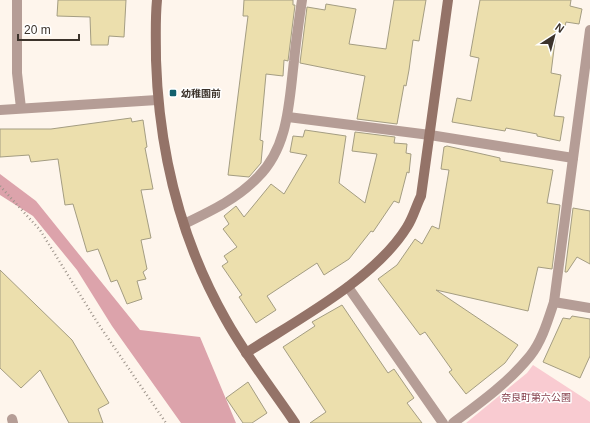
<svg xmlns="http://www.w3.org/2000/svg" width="590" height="423" viewBox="0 0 590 423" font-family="Arial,'Noto Sans JP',sans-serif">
<rect width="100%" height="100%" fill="#fef5ec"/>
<polygon fill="#f9cbd1" points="533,365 590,402 590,423 466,423 527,373"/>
<polygon fill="#dca3ab" points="0,174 36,201 140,330 200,337 236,423 181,423 112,326 77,270 33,216 0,195"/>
<g fill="#ecdfad" stroke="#a49d82">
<polygon points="58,0 126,0 124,37 109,36 108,45 91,45 90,17 57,16"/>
<polygon points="244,0 293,0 293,5 295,5 288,61 284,60 283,76 266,74 260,140 263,141 261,163 249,177 228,175 248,16 243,16"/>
<polygon points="394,0 426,0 419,41 413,40 409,70 406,86 404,85 397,124 357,119 365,76 300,63 307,7 325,10 326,4 356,9 349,44 386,49"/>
<polygon points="480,0 571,0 570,6 582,9 579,24 566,22 565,26 557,25 551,73 561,75 554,116 564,117 560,141 537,136 537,134 506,128 505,131 452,122 457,98 471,101 479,58 470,56"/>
<polygon points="131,118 132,122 143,120 147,147 145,148 153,189 141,190 151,238 141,240 147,269 143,272 146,279 137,281 142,299 127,304 117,280 111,282 98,249 87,252 73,204 65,205 58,159 31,162 29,155 0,157 0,129 51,129"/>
<polygon points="305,130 346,136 339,183 365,203 377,154 352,151 355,132 395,137 394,143 407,144 406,153 411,154 409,173 407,172 399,203 394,201 373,232 371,231 349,259 324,275 317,263 267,296 276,310 256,323 239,297 242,295 222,266 228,262 224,256 237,247 223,229 229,224 224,216 236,206 244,217 271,184 284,194 307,155 290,152 293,136 303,137"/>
<polygon points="447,146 500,158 500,161 553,170 547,203 560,205 552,269 538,267 528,311 436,290 518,345 505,363 466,394 449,372 452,370 425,332 420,335 378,279 397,265 415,239 422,244 432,226 439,229 449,170 441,169 444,147"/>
<polygon points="573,208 590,211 590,264 577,257 567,272 565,272"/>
<polygon points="0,270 72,340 109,403 98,409 103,423 69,423 40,370 21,388 0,368"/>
<polygon points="342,305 388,373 394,369 414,398 407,403 422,423 310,423 326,412 283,347 315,326 312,322"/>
<polygon points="572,316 590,319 590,356 580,378 543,362 563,318 570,319"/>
<polygon points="248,382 267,413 252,423 243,423 226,398"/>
</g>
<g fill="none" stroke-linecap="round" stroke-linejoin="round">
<polyline stroke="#9d948b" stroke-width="2.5" stroke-dasharray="1 3" stroke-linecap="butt" points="0,186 40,230 97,322 166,423"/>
<g stroke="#b59d96" stroke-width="10">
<polyline points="17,0 17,73 21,108"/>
<polyline points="0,110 157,100"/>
<polyline points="288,117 430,135 573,158"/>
<path d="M 184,224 C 211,211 237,199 258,177 C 289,146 289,101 294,61 C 296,40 299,20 302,0"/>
<polyline points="348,287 443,423"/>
<polyline points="554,302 590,308"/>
<polyline points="12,419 13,423"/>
<path d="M 453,423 C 480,403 508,383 530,356 C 542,341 548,320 554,302 L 590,30"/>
</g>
<g stroke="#947368" stroke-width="10">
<path d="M 157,0 C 155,20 156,40 156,60 C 159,151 181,241 226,320 C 246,356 272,389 295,423"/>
<path d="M 246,353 C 297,320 375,279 407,227 C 413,218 416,206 421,196 L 448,0"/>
</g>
</g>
<rect fill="#13606c" stroke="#fff" stroke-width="1.5" x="169" y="89" width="8" height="8" rx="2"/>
<g text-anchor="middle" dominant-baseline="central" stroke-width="3" stroke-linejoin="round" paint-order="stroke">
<g font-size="10" font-weight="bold" fill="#3c332b" stroke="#fff" text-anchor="start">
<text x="181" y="93">幼稚園前</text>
</g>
<g font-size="10" fill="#843e4b" stroke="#fff">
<text x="536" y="397">奈良町第六公園</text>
</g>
</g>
<g transform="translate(554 36) rotate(36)" stroke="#ffffff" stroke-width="3" paint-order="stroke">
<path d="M0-3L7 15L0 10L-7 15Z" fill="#3c332b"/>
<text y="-6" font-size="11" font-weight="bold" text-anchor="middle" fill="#3c332b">N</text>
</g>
<path d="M18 34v6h61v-6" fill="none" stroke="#3c332b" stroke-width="2"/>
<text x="24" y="34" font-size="12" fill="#3c332b" stroke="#ffffff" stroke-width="3" paint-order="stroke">20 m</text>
</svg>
